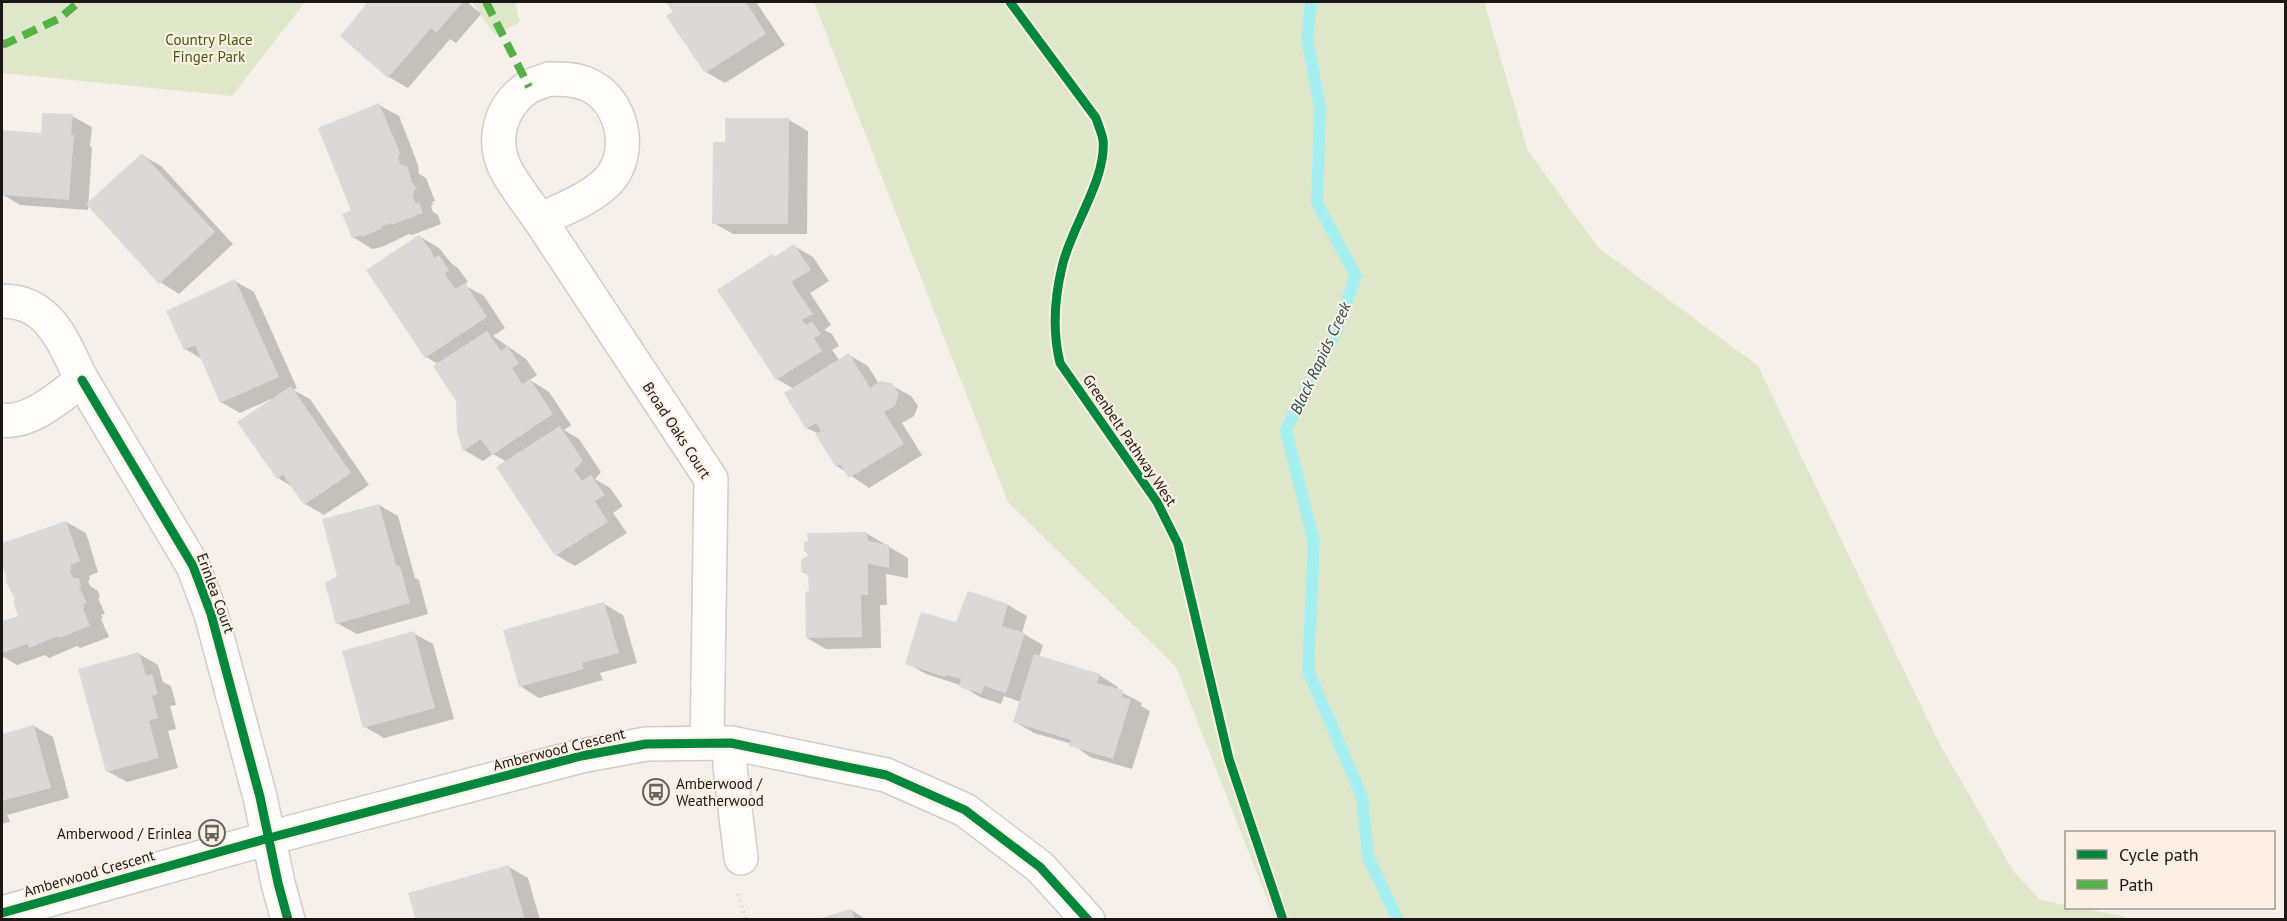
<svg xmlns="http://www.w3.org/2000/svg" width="2287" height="921" viewBox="0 0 2287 921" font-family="'PT Sans',sans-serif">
<rect width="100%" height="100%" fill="#f6f0ea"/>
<g fill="#dfe7ca">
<polygon points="2,2 305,2 232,96 2,73"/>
<polygon points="472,2 515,2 520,22 495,35"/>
<polygon points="814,2 1486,2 1486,9 1528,151 1598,247 1758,366 1938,741 2014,872 2040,900 2066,905 2066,908 2079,908 2123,916 2128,919 1275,919 1176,667 1008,502"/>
</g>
<g fill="#0003">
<polygon points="370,2 467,2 481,14 456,43 450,39 408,88 389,77 342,36"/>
<polygon points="668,2 756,2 785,45 725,83 706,72"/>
<polygon points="379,105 399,116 418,165 419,174 426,178 435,201 432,202 433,205 431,206 433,212 438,215 441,224 412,235 409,234 382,247 372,249 353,237 353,211"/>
<polygon points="72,116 92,127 90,146 92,148 88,210 20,205 2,194 2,132 42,134"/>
<polygon points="789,120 808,131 807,234 733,234 714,223 727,144"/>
<polygon points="142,155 161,166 233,244 179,294 160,282"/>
<polygon points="419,236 439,248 451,263 458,268 468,282 464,285 484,296 505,328 493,336 526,359 537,375 530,380 549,392 571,425 564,430 579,439 601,472 595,479 610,488 623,506 613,513 627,533 575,566 556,555 507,462 493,454 483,461 464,450 457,400 438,364 426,357"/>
<polygon points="794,246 813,257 829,281 810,293 831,325 824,330 832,334 839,346 832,350 840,361 849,355 868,366 879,384 891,385 911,396 918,406 914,416 902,423 922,455 869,488 837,466 817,433 807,428 794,389 777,379 772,256 775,258"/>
<polygon points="235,281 254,292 297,388 293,390 310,399 369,485 324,515 305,504 294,488 278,478 271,399 240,413 221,402 202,359 185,349"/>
<polygon points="379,505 398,516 415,578 419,580 428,614 357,634 337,623 339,577"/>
<polygon points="66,522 86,533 98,572 89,576 90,580 88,581 90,586 98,591 100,598 98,598 105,614 101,615 103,618 101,619 109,637 80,648 77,646 49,658 45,655 17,665 2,656 2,623 20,617 17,601 2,559 2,545"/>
<polygon points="866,533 908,558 908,578 886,574 887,605 880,605 881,648 826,649 807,638 810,591 810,576 803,572 809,556 806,551"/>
<polygon points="969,593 1008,605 1027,616 1022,633 1043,645 1039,657 1099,675 1118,687 1117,690 1142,703 1141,706 1150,711 1132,769 1090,757 1072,744 1034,733 1015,722 1021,702 1004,696 1001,704 980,697 960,685 926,674 907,663 957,624"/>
<polygon points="604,604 623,615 637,663 600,673 603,680 539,698 520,686"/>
<polygon points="413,633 433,644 454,719 384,738 365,727"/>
<polygon points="139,654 158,665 163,682 171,686 176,705 170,706 176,729 168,731 178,768 127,782 107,771"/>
<polygon points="34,726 53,737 69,798 7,815 10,822 2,824 2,736"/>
<polygon points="509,867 528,878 540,920 418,920"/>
<polygon points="851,910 867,920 819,920"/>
</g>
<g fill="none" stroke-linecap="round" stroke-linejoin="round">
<polyline stroke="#a6eff0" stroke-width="12" points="1311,2 1307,38 1320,108 1317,203 1356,276 1337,329 1286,430 1314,542 1308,670 1362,797 1368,857 1398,920"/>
</g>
<g fill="#dbd8d8">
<polygon points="368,2 463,2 436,33 431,28 388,78 340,36"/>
<polygon points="666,2 746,2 766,34 705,73 666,16 673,12"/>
<polygon points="379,103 400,153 398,158 401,165 407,166 412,182 417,190 413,191 415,195 412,195 416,204 419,202 423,213 392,225 391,223 382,226 383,228 362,237 361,235 352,238 342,214 351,210 318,128"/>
<polygon points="42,113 73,114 71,135 74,135 69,200 2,195 2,130 41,133"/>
<polygon points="725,118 789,118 788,224 712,224 713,142 725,142"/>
<polygon points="142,153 215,232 159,284 86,204"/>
<polygon points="419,235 431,250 434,258 439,255 449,270 445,274 455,289 465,283 487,317 425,358 366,270"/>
<polygon points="794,244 811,270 791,282 813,314 802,320 806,325 812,321 821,334 814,338 822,351 776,380 717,290 772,254 774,257"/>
<polygon points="235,279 279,377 220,403 195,345 184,350 166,311"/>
<polygon points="487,331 501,351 507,346 519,364 512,368 522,384 530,379 553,414 492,455 481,439 463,451 457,432 456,401 433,366"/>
<polygon points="849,353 870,388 880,381 892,383 899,394 895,406 884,412 904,444 849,478 840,464 836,467 815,434 821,431 816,423 806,429 784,393"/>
<polygon points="291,386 351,473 304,505 283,475 277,479 237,422"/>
<polygon points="560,426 583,461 574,470 582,481 591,475 605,495 595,501 608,522 555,556 496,467"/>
<polygon points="379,504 396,565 400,567 410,603 336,624 325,583 337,576 322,519"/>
<polygon points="66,521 80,561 70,565 72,569 70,570 73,578 79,578 81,587 79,587 87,603 83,604 85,608 83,608 90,626 59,638 58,636 29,648 28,644 2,653 2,621 18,616 13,601 15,600 5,580 7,579 2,564 2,543"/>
<polygon points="867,532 868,541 889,545 889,568 868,564 868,595 861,595 862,637 806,638 805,593 809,590 808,575 806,575 805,571 801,573 801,560 808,555 808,551 804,552 804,542 808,541 807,533"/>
<polygon points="968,591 1008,604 1002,626 1025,633 1006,693 984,686 982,694 959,687 961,679 946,675 945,677 905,664 921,612 956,622"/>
<polygon points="604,602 619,653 582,663 584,669 519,687 503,630"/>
<polygon points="414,631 435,708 363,728 342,651"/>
<polygon points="139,652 146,675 152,674 158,694 152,696 158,718 149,721 159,758 106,772 78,669"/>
<polygon points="1034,654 1100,674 1097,683 1123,690 1122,697 1131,699 1113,759 1069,746 1071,740 1013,722"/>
<polygon points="34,725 51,788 2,801 2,734"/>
<polygon points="509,865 525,920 416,920 408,893"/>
<polygon points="851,909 855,920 817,920 817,919"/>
</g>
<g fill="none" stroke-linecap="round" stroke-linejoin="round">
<defs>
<g id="minor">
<path d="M 549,79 C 563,79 576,79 589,85 C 623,101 634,153 608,181 C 590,199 563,209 540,220 C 529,204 515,187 506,170 C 491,140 500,107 527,88 C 533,84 542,82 549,79 Z"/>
<polyline points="540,220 711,479 707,743"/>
<path d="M 2,301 C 51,301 63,343 82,380 C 60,396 31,424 2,420"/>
<polyline points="82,380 193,566 211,614 260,797 278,883 288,920"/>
<polyline points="731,743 730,767 741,858"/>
<polyline points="2,913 269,838 581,756 646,744 731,743 886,775 965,810 1040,867 1088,920"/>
</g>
</defs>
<use href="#minor" stroke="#d2cdc8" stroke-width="36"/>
<polyline stroke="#dcdad8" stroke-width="4" stroke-dasharray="1.5 4.5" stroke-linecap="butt" points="738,894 746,920"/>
<use href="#minor" stroke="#fefdfc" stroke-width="33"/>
<g stroke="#55b144" stroke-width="8" stroke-dasharray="15 8" stroke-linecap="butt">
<polyline points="486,2 529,87"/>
<polyline points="2,43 5,44 60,18 79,2"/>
</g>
<defs>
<g id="cycleway">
<path d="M 1010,2 L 1096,118 C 1098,125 1102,133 1103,140 C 1107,179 1070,229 1062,267 C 1054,300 1052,330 1060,363 L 1157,502 L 1178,544 L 1229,759 L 1283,920"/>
<polyline points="82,380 193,566 211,614 260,797 278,883 288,920"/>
<polyline points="2,913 269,838 581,756 646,744 731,743 886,775 965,810 1040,867 1088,920"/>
</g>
</defs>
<use href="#cycleway" stroke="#fcefe4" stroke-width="13"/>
<use href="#cycleway" stroke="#00873e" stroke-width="9"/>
</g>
<defs>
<symbol id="bus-ring" viewBox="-11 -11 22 22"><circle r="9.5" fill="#fcefe4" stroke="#68635f" stroke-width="1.5"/><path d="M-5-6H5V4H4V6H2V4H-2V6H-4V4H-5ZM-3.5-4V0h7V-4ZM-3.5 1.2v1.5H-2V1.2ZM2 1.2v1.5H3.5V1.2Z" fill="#68635f"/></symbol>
</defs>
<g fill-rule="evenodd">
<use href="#bus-ring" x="641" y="777" width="30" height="30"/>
<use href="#bus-ring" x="197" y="818" width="30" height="30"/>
</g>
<g text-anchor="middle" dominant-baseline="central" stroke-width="4.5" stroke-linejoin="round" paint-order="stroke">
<g font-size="15" fill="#435a0c" stroke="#fcefe4">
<text x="209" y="39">Country Place<tspan x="209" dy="17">Finger Park</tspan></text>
</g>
<g font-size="15" fill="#1c1714" stroke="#fcefe4">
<text transform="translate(677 430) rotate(57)">Broad Oaks Court</text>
<text transform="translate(1130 440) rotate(56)">Greenbelt Pathway West</text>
<text transform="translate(216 593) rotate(70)">Erinlea Court</text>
<text transform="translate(559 749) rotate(-14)">Amberwood Crescent</text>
<text transform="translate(89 873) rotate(-16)">Amberwood Crescent</text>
</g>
<g font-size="15" fill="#1c1714" stroke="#fcefe4" text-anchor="start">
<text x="676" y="783">Amberwood /<tspan x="676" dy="17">Weatherwood</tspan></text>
<text x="192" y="833" text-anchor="end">Amberwood / Erinlea</text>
</g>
<g font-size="16" font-style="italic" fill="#1b4b4d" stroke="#fcefe4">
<text transform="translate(1320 358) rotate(-65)">Black Rapids Creek</text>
</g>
</g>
<rect width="2287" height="921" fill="none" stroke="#1c1714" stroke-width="6"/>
<rect x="2065" y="831" width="210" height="78" fill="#fcefe4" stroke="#a29991" stroke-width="1.5"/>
<rect x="2077" y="850" width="30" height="9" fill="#00873e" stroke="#a29991" stroke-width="1.5"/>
<text x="2119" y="861" font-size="18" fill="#1c1714">Cycle path</text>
<rect x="2077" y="880" width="30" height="9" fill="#55b144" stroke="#a29991" stroke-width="1.5"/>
<text x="2119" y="891" font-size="18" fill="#1c1714">Path</text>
</svg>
